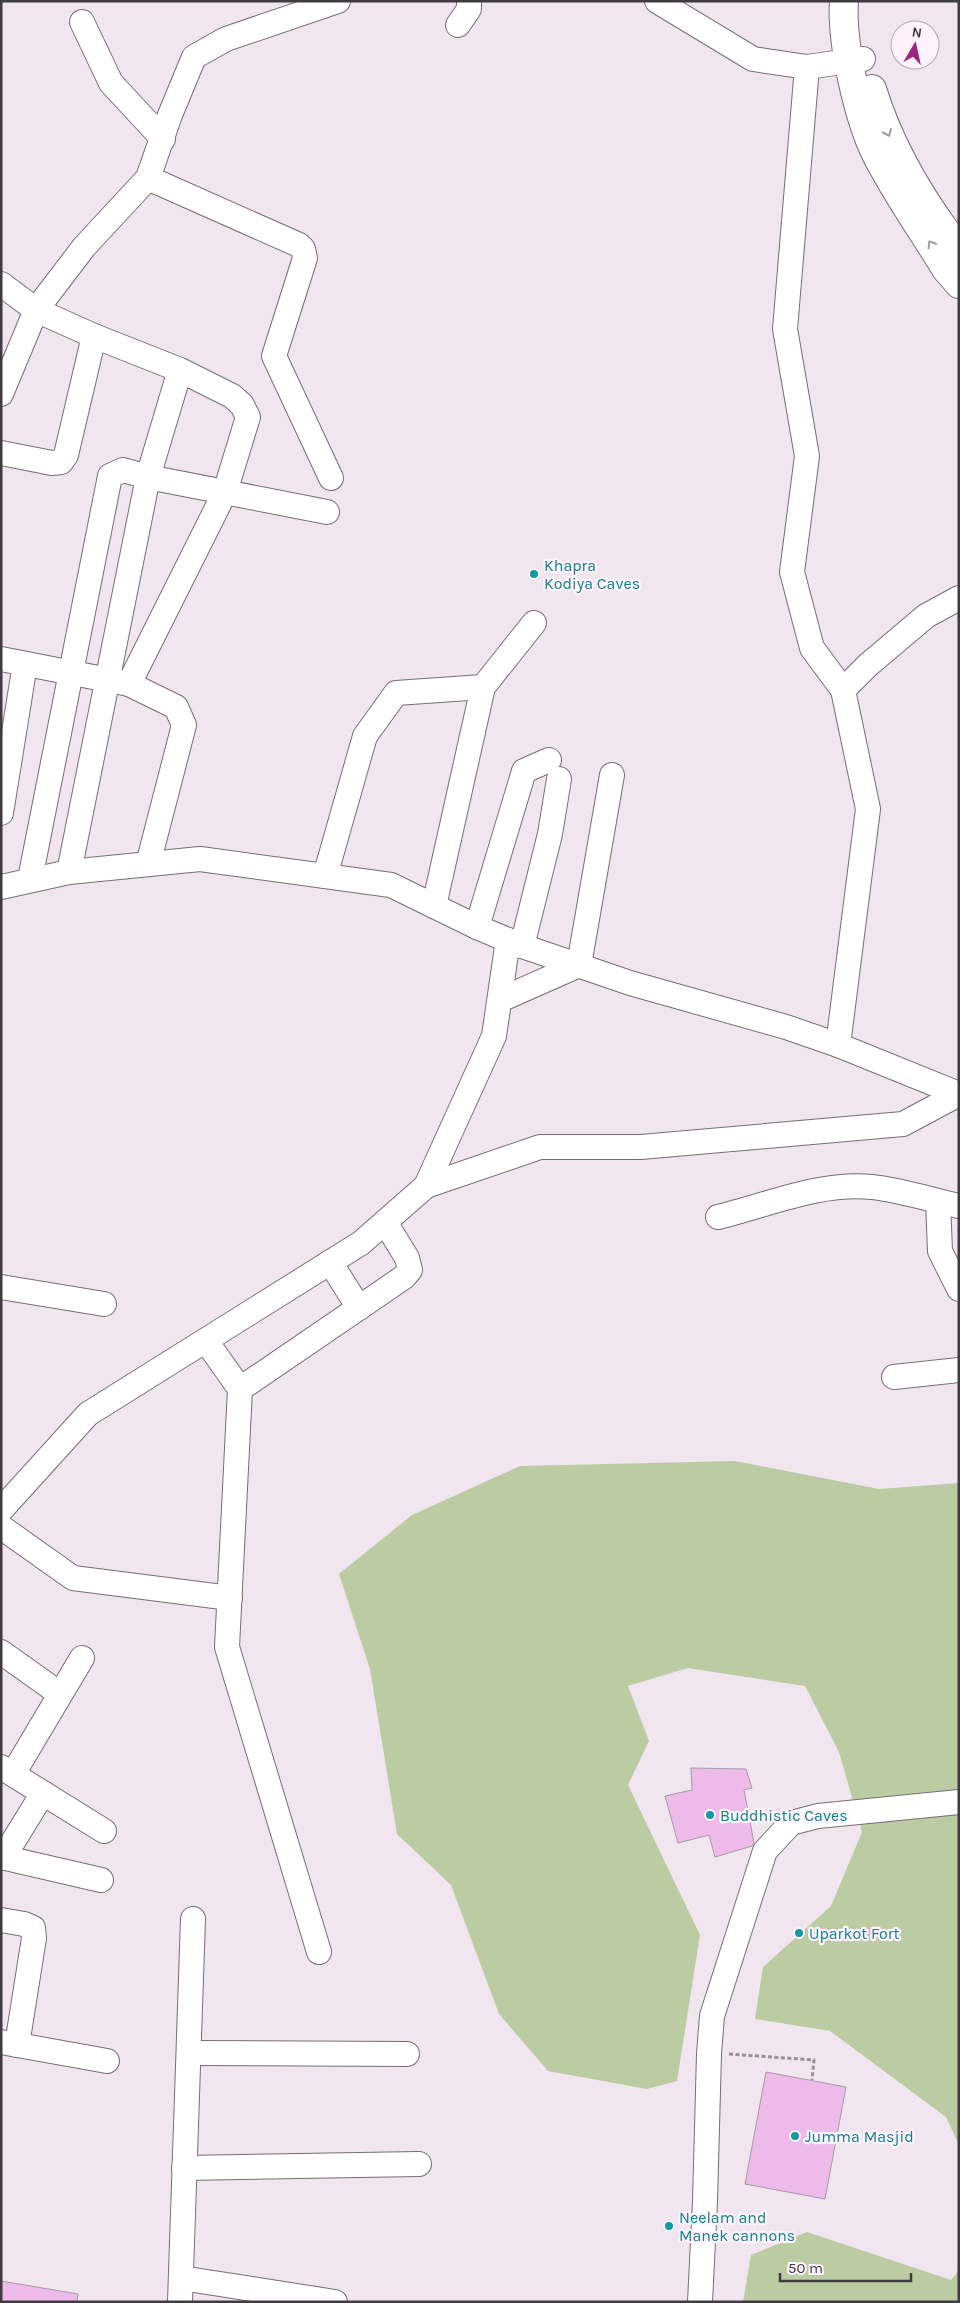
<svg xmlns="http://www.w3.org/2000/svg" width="960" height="2303" viewBox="0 0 960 2303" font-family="Karla,sans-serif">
<rect width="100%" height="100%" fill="#f1e5f0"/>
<g fill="#bbcca2">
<polygon points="735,1461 879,1489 959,1483 959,2145 946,2117 830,2031 755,2019 763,1967 831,1906 862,1832 839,1752 805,1686 688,1668 628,1686 649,1741 628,1785 700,1935 677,2081 647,2089 548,2071 499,2014 451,1885 397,1834 370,1669 339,1574 412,1515 520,1466"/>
<polygon points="807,2232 951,2280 959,2270 959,2302 743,2302 751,2255"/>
</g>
<g fill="#edbae9" stroke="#a69ba5">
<polygon points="691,1768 746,1769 752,1788 744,1790 754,1843 752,1846 715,1857 709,1835 678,1843 665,1796 692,1790"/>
<polygon points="766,2072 846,2087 825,2199 745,2184"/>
<polygon points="1,2281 78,2294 77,2302 1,2302"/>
</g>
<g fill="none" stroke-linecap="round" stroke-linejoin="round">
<defs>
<g id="minor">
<polyline points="657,1 753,59 807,67 863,59"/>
<polyline points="82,22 111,83 163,139"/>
<polyline points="458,25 469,9 469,1"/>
<polyline points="807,67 785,329 807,456 792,572 812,648 843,690 868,809 838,1045"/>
<polyline points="148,178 299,245 303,249 305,258 274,356 331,478"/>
<polyline points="1,284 36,310 94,336 180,370 232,396 242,405 248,417 225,492 129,684"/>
<polyline points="1,394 36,310 84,247 148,178 170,115 194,57 226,39 338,1"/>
<polyline points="1,453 52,463 61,462 66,455 94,336"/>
<polyline points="1,659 129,684 176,707 184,725 148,864"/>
<polyline points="843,690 868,665 926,616 959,598"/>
<polyline points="1,813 25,664"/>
<polyline points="69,872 148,477 180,370"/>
<polyline points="325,876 365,736 396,693 483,687 534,623"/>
<polyline points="30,879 110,476 123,470 148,477 327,512"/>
<polyline points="1,887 69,872 200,859 391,885 477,927 522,946 630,983 786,1027 838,1045 959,1094"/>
<polyline points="434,906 483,687"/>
<polyline points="477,927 524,771 549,760"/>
<polyline points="522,946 550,834 559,779"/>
<polyline points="500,1000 579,965 612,775"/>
<polyline points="426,1186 540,1147 641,1147 903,1124 959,1094"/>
<polyline points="938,1202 940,1251 959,1289"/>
<path d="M 718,1217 C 768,1205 819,1182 872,1187 C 901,1190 931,1200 959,1206"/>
<polyline points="330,1262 359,1308"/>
<polyline points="1,1287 104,1304"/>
<polyline points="206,1341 240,1389 227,1647 319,1952"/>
<polyline points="894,1377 959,1370"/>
<polyline points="240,1389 404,1277 410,1270 407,1258 385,1222"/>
<polyline points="1,1510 88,1414 361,1243 426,1186 494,1036 508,940"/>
<polyline points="1,1527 73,1578 230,1598"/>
<polyline points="1,1652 60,1694"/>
<polyline points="1,1767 104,1831"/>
<polyline points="13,1774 82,1658"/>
<polyline points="1,1857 101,1880"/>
<polyline points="3,1858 43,1793"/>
<polyline points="1,1920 24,1924 33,1928 34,1938 17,2045"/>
<polyline points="1,2042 107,2061"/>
<polyline points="189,2053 407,2054"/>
<polyline points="184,2168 419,2164"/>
<polyline points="181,2278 335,2302"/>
<polyline points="180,2302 193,1919"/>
<polyline points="700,2302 705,2201 709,2054 712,2016 765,1851 791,1823 818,1816 959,1802"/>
</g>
<g id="major">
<path d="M 844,1 C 841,42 858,117 876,154 C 896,194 923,231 946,269 L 959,284"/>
<path d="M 872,89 C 890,148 921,200 959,249"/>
</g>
</defs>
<use href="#minor" stroke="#786d77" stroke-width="26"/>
<use href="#major" stroke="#786d77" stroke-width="30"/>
<polyline stroke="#989098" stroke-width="3" stroke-dasharray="4 2.5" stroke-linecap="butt" points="729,2054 814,2060 812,2080"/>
<use href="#minor" stroke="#fff" stroke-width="24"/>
<use href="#major" stroke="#fff" stroke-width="28"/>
</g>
<defs><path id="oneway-chevron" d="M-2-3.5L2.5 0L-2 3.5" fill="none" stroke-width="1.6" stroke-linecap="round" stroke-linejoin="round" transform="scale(1.25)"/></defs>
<g stroke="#a09da0">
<use href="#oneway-chevron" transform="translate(888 133) rotate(66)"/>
<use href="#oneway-chevron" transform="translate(931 244) rotate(-122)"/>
</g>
<g fill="#0f9aa8" stroke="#fff2fd" stroke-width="2">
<circle cx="534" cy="574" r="5"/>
<circle cx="710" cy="1815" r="5"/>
<circle cx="799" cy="1933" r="5"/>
<circle cx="795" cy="2136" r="5"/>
<circle cx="669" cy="2226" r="5"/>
</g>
<g text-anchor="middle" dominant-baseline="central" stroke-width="4.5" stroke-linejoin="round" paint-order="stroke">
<g font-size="16" fill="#0d838f" stroke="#fff2fd" text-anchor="start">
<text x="544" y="565">Khapra<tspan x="544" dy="18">Kodiya Caves</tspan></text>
<text x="720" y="1815">Buddhistic Caves</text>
<text x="809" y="1933">Uparkot Fort</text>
<text x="805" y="2136">Jumma Masjid</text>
<text x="679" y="2217">Neelam and<tspan x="679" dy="18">Manek cannons</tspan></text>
</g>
</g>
<rect width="960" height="2303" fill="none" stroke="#403b40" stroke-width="5"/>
<g transform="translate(915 45) rotate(9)"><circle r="24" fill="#fff2fd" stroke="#b3a9b1"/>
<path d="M0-4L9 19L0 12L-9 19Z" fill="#9a2682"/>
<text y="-8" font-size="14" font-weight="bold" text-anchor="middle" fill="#403b40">N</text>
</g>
<path d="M780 2273v8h131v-8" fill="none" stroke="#403b40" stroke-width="2.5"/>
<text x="788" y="2273" font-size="15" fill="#403b40" stroke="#fff2fd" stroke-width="4" paint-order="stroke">50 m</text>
</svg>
